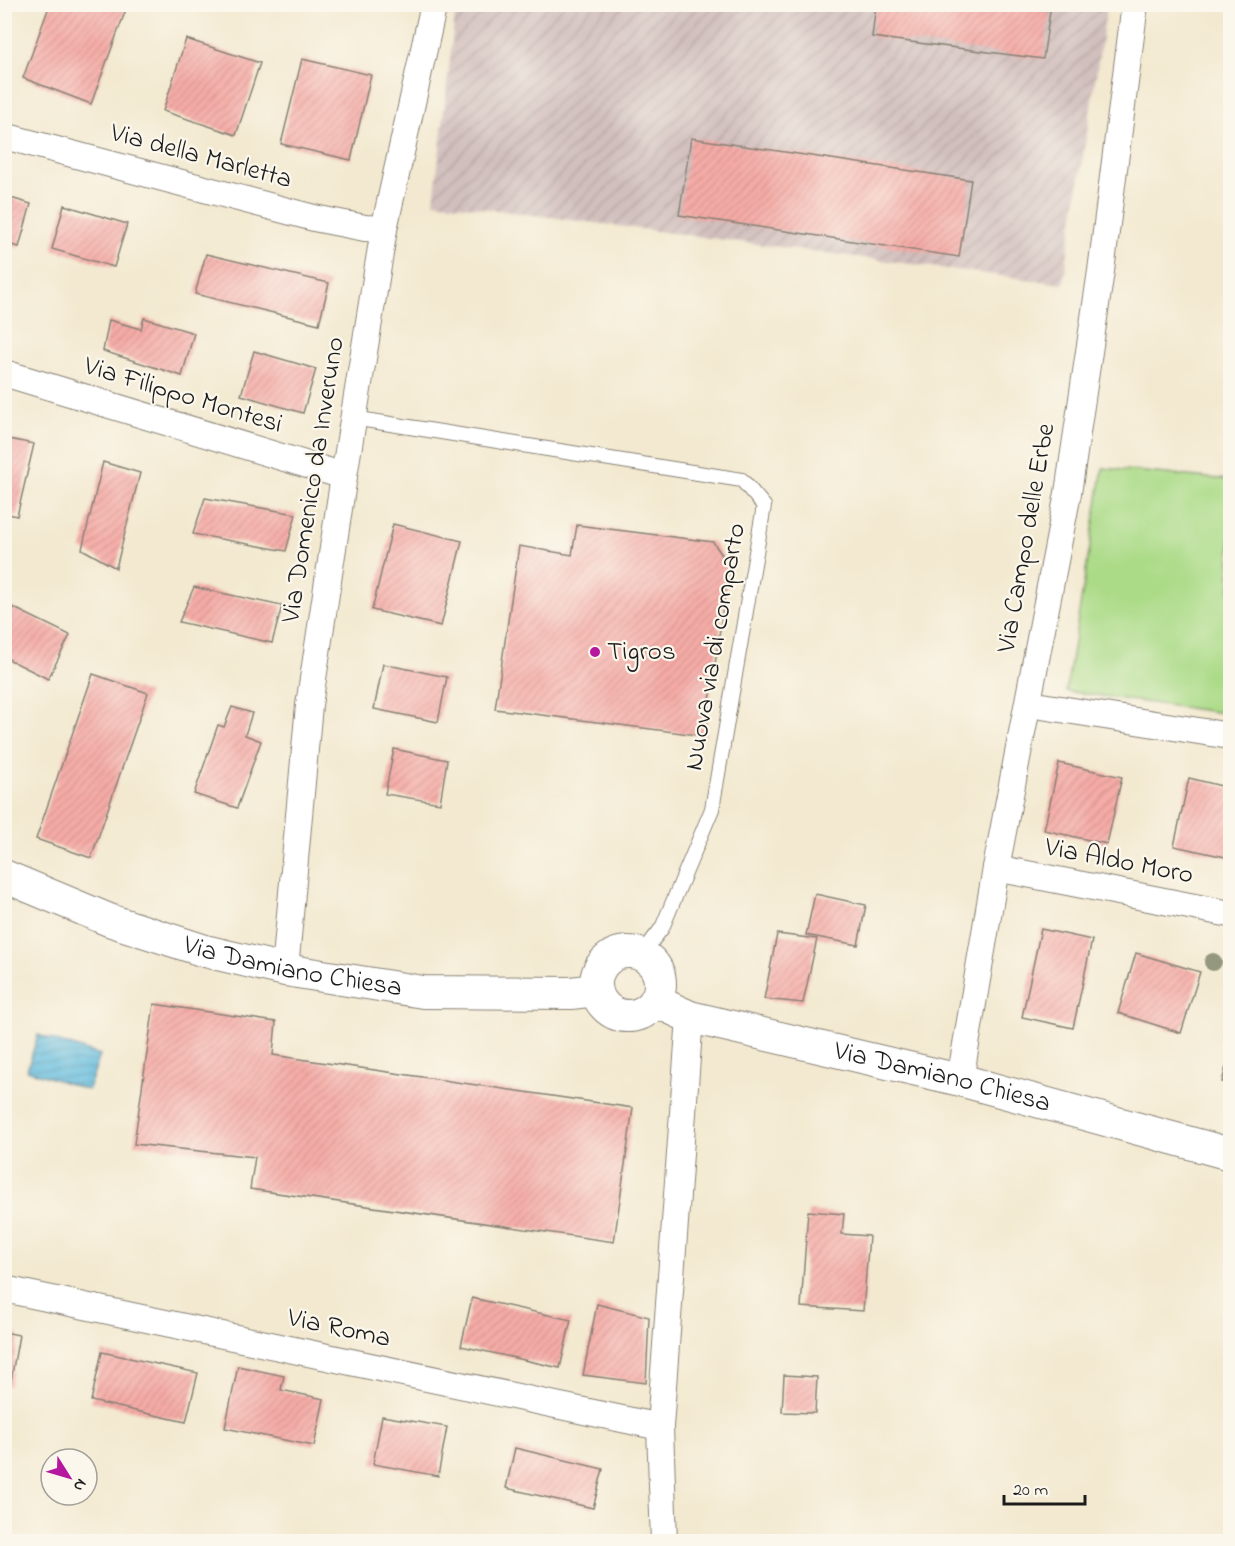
<svg xmlns="http://www.w3.org/2000/svg" width="1235" height="1546" viewBox="0 0 1235 1546" font-family="'Indie Flower',sans-serif">
<defs>
<pattern id="industrial-furrows" width="10" height="10" patternUnits="userSpaceOnUse" patternTransform="scale(1.5)"><rect width="10" height="10" fill="#d1bfbd"/><path d="M-1 1l2-2M0 10L10 0M9 11l2-2" fill="none" stroke="#b3a4a2"/></pattern>
<pattern id="water-rules" width="6" height="5" patternUnits="userSpaceOnUse" patternTransform="scale(1.5)"><rect width="6" height="5" fill="#61bbde"/><path d="M0 2.5h6" fill="none" stroke="#54a0be"/></pattern>
<pattern id="building-hatch" width="6" height="6" patternUnits="userSpaceOnUse" patternTransform="scale(1.5)"><rect width="6" height="6" fill="#f6aca7"/><path d="M-1 1l2-2M0 6l6-6M5 7l2-2" fill="none" stroke="#d2938f"/></pattern>
</defs>
<rect width="100%" height="100%" fill="#fbf7ec"/>
<filter id="ink" filterUnits="userSpaceOnUse"><feTurbulence type="fractalNoise" baseFrequency=".0167" numOctaves="2"/><feDisplacementMap in="SourceGraphic" scale="12" xChannelSelector="R" yChannelSelector="G"/><feConvolveMatrix kernelMatrix="1 2 1 2 8 2 1 2 1" color-interpolation-filters="sRGB"/></filter>
<filter id="wash" filterUnits="userSpaceOnUse"><feTurbulence type="fractalNoise" baseFrequency=".008" numOctaves="4" result="noise"/><feDisplacementMap in="SourceGraphic" scale="24" xChannelSelector="R" yChannelSelector="G"/><feGaussianBlur stdDeviation="1.35" result="paint"/><feColorMatrix in="noise" values="0 0 0 0 0 0 0 0 0 0 0 0 0 0 0 0 0 1.4 0 .05"/><feComposite in="paint" operator="in"/></filter>
<g filter="url(#wash)">
<rect width="100%" height="100%" fill="#f3e9d0"/>
<polygon fill="url(#industrial-furrows)" points="456,5 1107,5 1063,284 434,202"/>
<polygon fill="#acdb88" stroke="#647c52" stroke-width="1.5" points="1103,468 1230,480 1230,714 1066,691"/>
<polygon fill="url(#water-rules)" stroke="#3e6c7d" stroke-width="1.5" points="38,1035 100,1055 88,1090 27,1070"/>
<g id="blocks">
<g fill="url(#building-hatch)">
<polygon points="50,4 128,4 91,104 23,78"/>
<polygon points="876,4 1051,4 1043,59 872,37"/>
<polygon points="186,39 260,63 236,135 163,111"/>
<polygon points="302,59 371,75 351,160 281,144"/>
<polygon points="691,138 971,180 959,257 679,215"/>
<polygon points="4,196 31,204 19,247 4,243"/>
<polygon points="64,205 127,224 114,267 52,249"/>
<polygon points="206,254 329,283 319,324 195,294"/>
<polygon points="144,318 194,333 182,376 103,351 109,320 141,329"/>
<polygon points="254,351 316,369 303,413 241,395"/>
<polygon points="4,438 34,444 17,516 4,513"/>
<polygon points="103,462 140,473 116,568 82,549"/>
<polygon points="205,498 296,514 286,551 193,534"/>
<polygon points="393,524 462,541 441,626 372,610"/>
<polygon points="577,525 713,542 729,565 705,736 495,709 519,546 572,555"/>
<polygon points="194,587 282,606 272,643 179,622"/>
<polygon points="4,603 70,635 48,679 4,657"/>
<polygon points="383,664 447,677 438,722 374,709"/>
<polygon points="93,674 148,693 91,858 36,839"/>
<polygon points="232,707 252,713 245,735 261,741 237,808 194,794 218,725 224,727"/>
<polygon points="394,749 447,760 440,803 385,794"/>
<polygon points="1059,763 1122,777 1107,844 1044,830"/>
<polygon points="1189,778 1230,788 1230,858 1174,846"/>
<polygon points="815,894 866,905 858,945 806,935"/>
<polygon points="1041,929 1092,940 1073,1028 1022,1017"/>
<polygon points="777,934 817,939 803,1003 764,999"/>
<polygon points="1136,953 1200,972 1181,1033 1118,1013"/>
<polygon points="154,1004 276,1022 273,1055 633,1108 614,1242 250,1189 255,1157 134,1144"/>
<polygon points="1230,1052 1230,1084 1222,1082"/>
<polygon points="808,1211 844,1214 842,1234 869,1236 863,1311 801,1307"/>
<polygon points="472,1298 571,1320 560,1368 461,1346"/>
<polygon points="597,1304 649,1317 646,1383 583,1375"/>
<polygon points="4,1332 19,1335 10,1386 4,1385"/>
<polygon points="102,1352 198,1373 186,1422 91,1401"/>
<polygon points="238,1366 284,1376 281,1390 324,1399 314,1446 225,1428"/>
<polygon points="784,1375 817,1377 815,1413 782,1412"/>
<polygon points="382,1416 447,1427 438,1476 373,1464"/>
<polygon points="515,1448 603,1469 593,1508 506,1488"/>
</g>
</g>
</g>
<g filter="url(#ink)">
<use href="#blocks" fill-opacity="0" stroke="#888276" stroke-width="1.5"/>
<g fill="none" stroke-linecap="round" stroke-linejoin="round">
<defs>
<polyline id="service" points="353,418 742,480 764,506 712,809 662,928 642,954"/>
<g id="minor">
<polyline points="4,136 314,218 365,228 384,229"/>
<polyline points="4,373 344,476"/>
<polyline points="1029,704 1230,736"/>
<polyline points="996,868 1230,914"/>
<polyline points="285,970 309,705 344,476 384,229 434,4"/>
<polyline points="960,1080 996,868 1068,493 1101,271 1135,4"/>
<polyline points="4,1289 660,1427"/>
<polyline points="664,1542 660,1427 690,1017"/>
</g>
<g id="tertiary">
<path id="s1" d="M 4,876 L 109,920 L 205,951 L 285,970 L 423,992 L 571,993 L 596,990"/>
<circle cx="628" cy="984" r="32"/>
<path id="s2" d="M 655,1001 L 690,1017 L 960,1080 L 1230,1154"/>
</g>
</defs>
<use href="#service" stroke="#888276" stroke-width="16"/>
<use href="#minor" stroke="#888276" stroke-width="28"/>
<use href="#tertiary" stroke="#888276" stroke-width="34"/>
<use href="#service" stroke="#fff" stroke-width="14"/>
<use href="#minor" stroke="#fff" stroke-width="26"/>
<use href="#tertiary" stroke="#fff" stroke-width="32"/>
</g>
<circle fill="#94987f" cx="1213" cy="962" r="9"/>
</g>
<circle fill="#b5179e" stroke="#fbf7ec" stroke-width="2" cx="595" cy="652" r="6"/>
<g text-anchor="middle" dominant-baseline="central" stroke-width="4.5" stroke-linejoin="round" paint-order="stroke">
<g font-size="27" fill="#1c1c1c" stroke="#fbf7ec">
<text transform="translate(201 157) rotate(15)">Via della Marletta</text>
<text transform="translate(183 396) rotate(17)">Via Filippo Montesi</text>
<text transform="translate(314 480) rotate(-81)">Via Domenico da Inveruno</text>
<text transform="translate(1027 538) rotate(-80)">Via Campo delle Erbe</text>
<text transform="translate(716 647) rotate(-80)">Nuova via di comparto</text>
<text transform="translate(1119 862) rotate(11)">Via Aldo Moro</text>
<text stroke="none"><textPath href="#s1" startOffset="304">Via Damiano Chiesa</textPath></text>
<text stroke="none"><textPath href="#s2" startOffset="298">Via Damiano Chiesa</textPath></text>
<text transform="translate(339 1329) rotate(12)">Via Roma</text>
</g>
<g font-size="27" fill="#1c1c1c" stroke="#fbf7ec" text-anchor="start">
<text x="607" y="652">Tigros</text>
</g>
</g>
<rect width="1235" height="1546" fill="none" stroke="#fbf7ec" stroke-width="24"/>
<g transform="translate(69 1477) rotate(127)"><circle r="28" fill="#fbf7ec" stroke="#a29f99" stroke-width="1.5"/>
<path d="M0-4.5L10 22L0 15L-10 22Z" fill="#b5179e"/>
<text y="-9" font-size="16" font-weight="bold" text-anchor="middle" fill="#1c1c1c">N</text>
</g>
<path d="M1004 1495v9h81v-9" fill="none" stroke="#1c1c1c" stroke-width="3"/>
<text x="1013" y="1495" font-size="18" fill="#1c1c1c" stroke="#fbf7ec" stroke-width="4.5" paint-order="stroke">20 m</text>
</svg>
